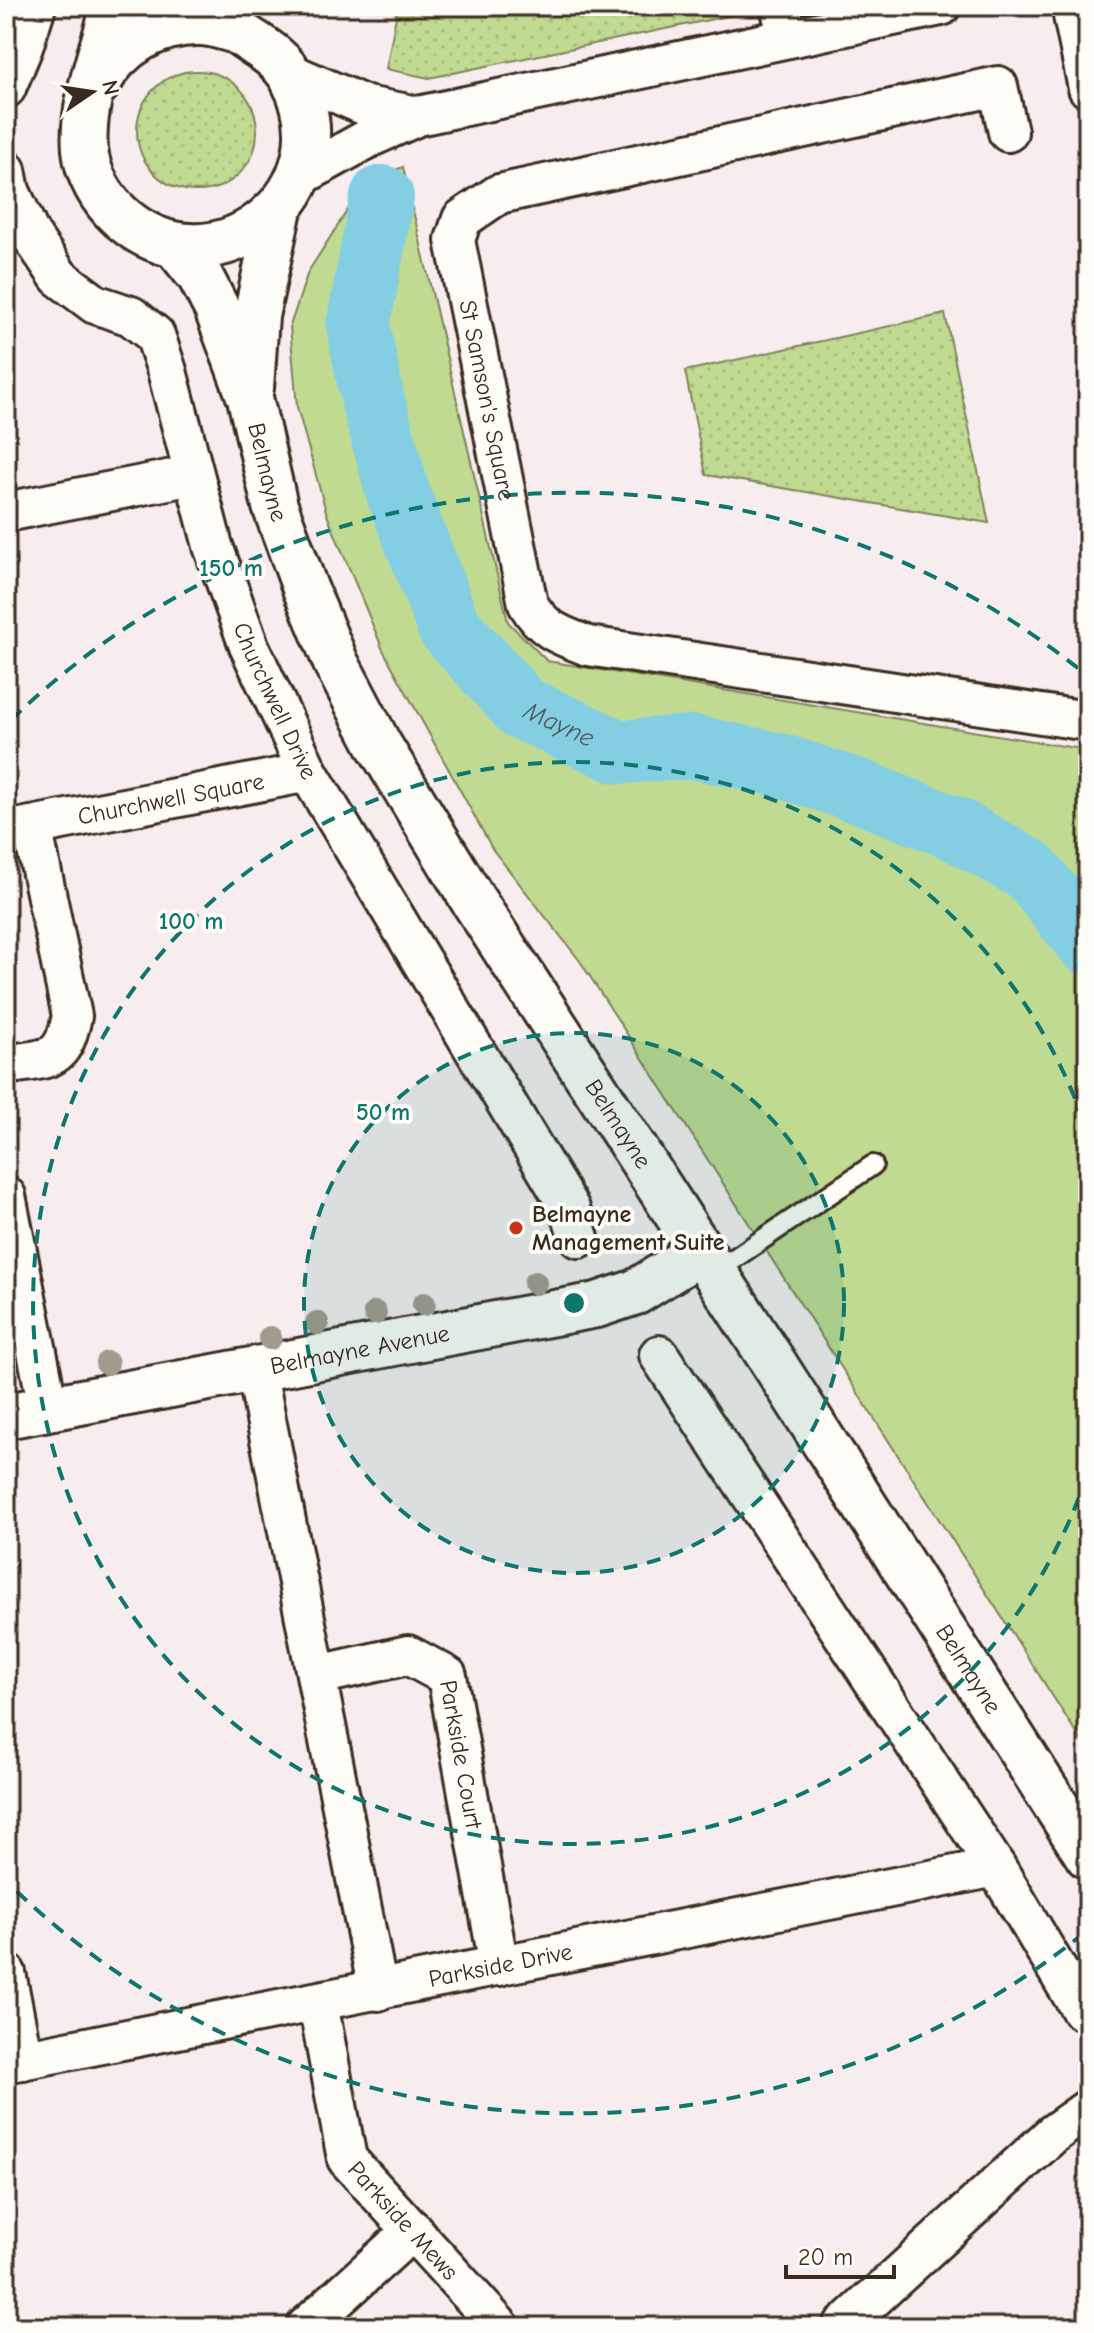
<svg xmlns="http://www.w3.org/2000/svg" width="1094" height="2333" viewBox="0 0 1094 2333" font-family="'Comic Neue',sans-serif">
<defs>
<pattern id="grass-dots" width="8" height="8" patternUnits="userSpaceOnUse" patternTransform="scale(2)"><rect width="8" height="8" fill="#c0da91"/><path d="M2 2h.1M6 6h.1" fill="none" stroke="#a6bb7d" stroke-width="1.8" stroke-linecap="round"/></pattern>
</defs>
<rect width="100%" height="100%" fill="#f7edef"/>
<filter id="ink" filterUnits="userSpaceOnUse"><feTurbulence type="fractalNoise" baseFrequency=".0125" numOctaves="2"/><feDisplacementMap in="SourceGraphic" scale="16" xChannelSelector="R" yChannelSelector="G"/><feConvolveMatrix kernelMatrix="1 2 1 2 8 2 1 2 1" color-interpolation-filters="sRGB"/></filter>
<g filter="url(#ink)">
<g fill="url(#grass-dots)" stroke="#7e8258" stroke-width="2">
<polygon points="398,6 434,6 435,13 468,6 753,6 747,12 429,78 386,69"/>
<circle cx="197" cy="131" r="60"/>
<polygon points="945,314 989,523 706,475 685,371"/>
</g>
<polygon fill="#c0da91" stroke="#7e8258" stroke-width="2" points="403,167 508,622 547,661 1088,750 1088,1751 580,961 493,850 383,650 327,515 297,407 290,326 308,272 361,189 379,177"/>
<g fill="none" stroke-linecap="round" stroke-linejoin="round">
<path stroke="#83cee3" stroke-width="64" id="s1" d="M 382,197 L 358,326 L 373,401 L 398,493 L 449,627 L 522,708 L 619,752 L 693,747 L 776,764 L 861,792 L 956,829 L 1030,871 L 1088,943"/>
<defs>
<polyline id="lane" points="714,1272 873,1165"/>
<g id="street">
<polyline points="780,6 788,38"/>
<polyline points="1071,6 1088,88"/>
<polyline points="287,72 366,106 418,116"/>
<polyline points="6,88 23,47 36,6"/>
<path id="s2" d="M 1008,132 L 998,86 L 499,194 L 462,219 L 455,240 L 528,604 C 544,631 560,635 588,646 L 1088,721"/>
<path id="s3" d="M 6,170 L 10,191 L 30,234 L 59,277 L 95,304 L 131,316 L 155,335 L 167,371 L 213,546 L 249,646 L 308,772 L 570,1209 L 579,1238"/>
<polyline points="299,177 371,137 418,116 941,6"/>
<polyline points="6,512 193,475"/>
<path id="s4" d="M 6,831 L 308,772"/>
<path d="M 6,1065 C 50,1057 62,1064 72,1016 L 32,826"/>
<polyline points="6,1196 48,1407"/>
<polyline points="659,1355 996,1867 1081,2010"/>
<polyline points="256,1368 378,1991"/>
<path id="s5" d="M 318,1675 L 408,1655 L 447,1676 L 499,1966"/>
<polyline points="6,1973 23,2060"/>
<path id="s6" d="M 318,2003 L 347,2159 L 500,2327"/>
<path id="s7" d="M 6,2063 L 996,1867"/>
<polyline points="306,2327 413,2230"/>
<polyline points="842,2327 1053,2134 1088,2109"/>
</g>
<g id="secondary">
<path d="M 114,6 C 103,49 81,104 85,149 C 87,174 102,200 121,217 C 215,301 353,189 292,78 C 279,55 257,46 237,31 C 228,24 219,14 211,6"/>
<path d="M 98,83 C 118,45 158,22 200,23 C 212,23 225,28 237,31"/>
<path id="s8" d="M 175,245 L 200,276 L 217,309 L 250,398 L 275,506 L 305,588 L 336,663 L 379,745 L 473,900 L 775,1365 L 1088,1856"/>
<polyline points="251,388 256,316 279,209"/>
<path id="s9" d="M 6,1416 L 597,1305 L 636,1292 L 700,1252"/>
</g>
</defs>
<use href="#lane" stroke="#3b2a1e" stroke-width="24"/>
<use href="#street" stroke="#3b2a1e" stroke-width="44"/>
<use href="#secondary" stroke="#3b2a1e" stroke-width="50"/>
<use href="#lane" stroke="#fdfcf7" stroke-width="18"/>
<use href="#street" stroke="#fdfcf7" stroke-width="38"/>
<use href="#secondary" stroke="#fdfcf7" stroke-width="44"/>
</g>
<g fill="#a29a8c">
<circle cx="535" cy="1283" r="12"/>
<circle cx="424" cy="1304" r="12"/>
<circle cx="375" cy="1313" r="12"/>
<circle cx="317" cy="1323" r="12"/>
<circle cx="270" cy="1338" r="12"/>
<circle cx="107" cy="1363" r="12"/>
</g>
</g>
<circle cx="574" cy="1303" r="270" fill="#0f766e" fill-opacity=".12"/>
<g fill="none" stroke="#0f766e" stroke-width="4" stroke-dasharray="14 10">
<circle cx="574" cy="1303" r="270"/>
<path d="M1087 1475A541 541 0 1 1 1087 1131"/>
<path d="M1084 1933A811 811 0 0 1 11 1886M11 720A811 811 0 0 1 1084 673"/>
</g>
<circle fill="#c8321e" stroke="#fdfcf7" stroke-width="3" cx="516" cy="1228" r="8"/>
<g text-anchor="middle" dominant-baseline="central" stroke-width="8" stroke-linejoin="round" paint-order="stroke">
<g font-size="24" fill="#3b2a1e" stroke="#fdfcf7">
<text stroke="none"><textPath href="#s2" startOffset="788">St Samson's Square</textPath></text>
<text stroke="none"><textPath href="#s8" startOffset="248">Belmayne</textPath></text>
<text stroke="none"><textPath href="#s3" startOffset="620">Churchwell Drive</textPath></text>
<text stroke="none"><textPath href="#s4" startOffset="168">Churchwell Square</textPath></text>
<text stroke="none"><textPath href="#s8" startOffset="992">Belmayne</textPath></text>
<text stroke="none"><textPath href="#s9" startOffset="360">Belmayne Avenue</textPath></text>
<text stroke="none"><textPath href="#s8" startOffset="1640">Belmayne</textPath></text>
<text stroke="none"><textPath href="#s5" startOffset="216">Parkside Court</textPath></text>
<text stroke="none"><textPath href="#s7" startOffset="504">Parkside Drive</textPath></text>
<text stroke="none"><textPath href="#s6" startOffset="242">Parkside Mews</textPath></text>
</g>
<g font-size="24" font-weight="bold" fill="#3b2a1e" stroke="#fdfcf7" text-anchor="start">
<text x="532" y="1214">Belmayne<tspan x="532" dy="28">Management Suite</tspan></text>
</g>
<g font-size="26" font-style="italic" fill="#515b59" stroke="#fdfcf7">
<text stroke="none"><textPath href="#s1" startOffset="596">Mayne</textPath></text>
</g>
</g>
<circle cx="574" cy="1303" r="12" fill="#0f766e" stroke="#fdfcf7" stroke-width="4"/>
<g font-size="24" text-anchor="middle" font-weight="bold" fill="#0f766e" stroke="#fdfcf7" stroke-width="8" stroke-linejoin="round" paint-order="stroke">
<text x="231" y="576">150 m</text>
<text x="191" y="929">100 m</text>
<text x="383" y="1120">50 m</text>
</g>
<rect width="1094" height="2333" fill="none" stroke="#fdfcf7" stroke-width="32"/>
<rect x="16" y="16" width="1062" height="2301" fill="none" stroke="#3b2a1e" stroke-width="3" filter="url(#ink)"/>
<g transform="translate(92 92) rotate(77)" stroke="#fdfcf7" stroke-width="6" paint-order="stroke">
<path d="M0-6L14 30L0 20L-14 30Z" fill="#3b2a1e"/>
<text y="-12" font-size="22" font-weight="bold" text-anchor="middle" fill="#3b2a1e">N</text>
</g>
<path d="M786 2265v12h108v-12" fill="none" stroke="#3b2a1e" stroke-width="4"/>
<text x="798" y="2265" font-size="24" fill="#3b2a1e" stroke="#fdfcf7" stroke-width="6" paint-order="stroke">20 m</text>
</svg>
